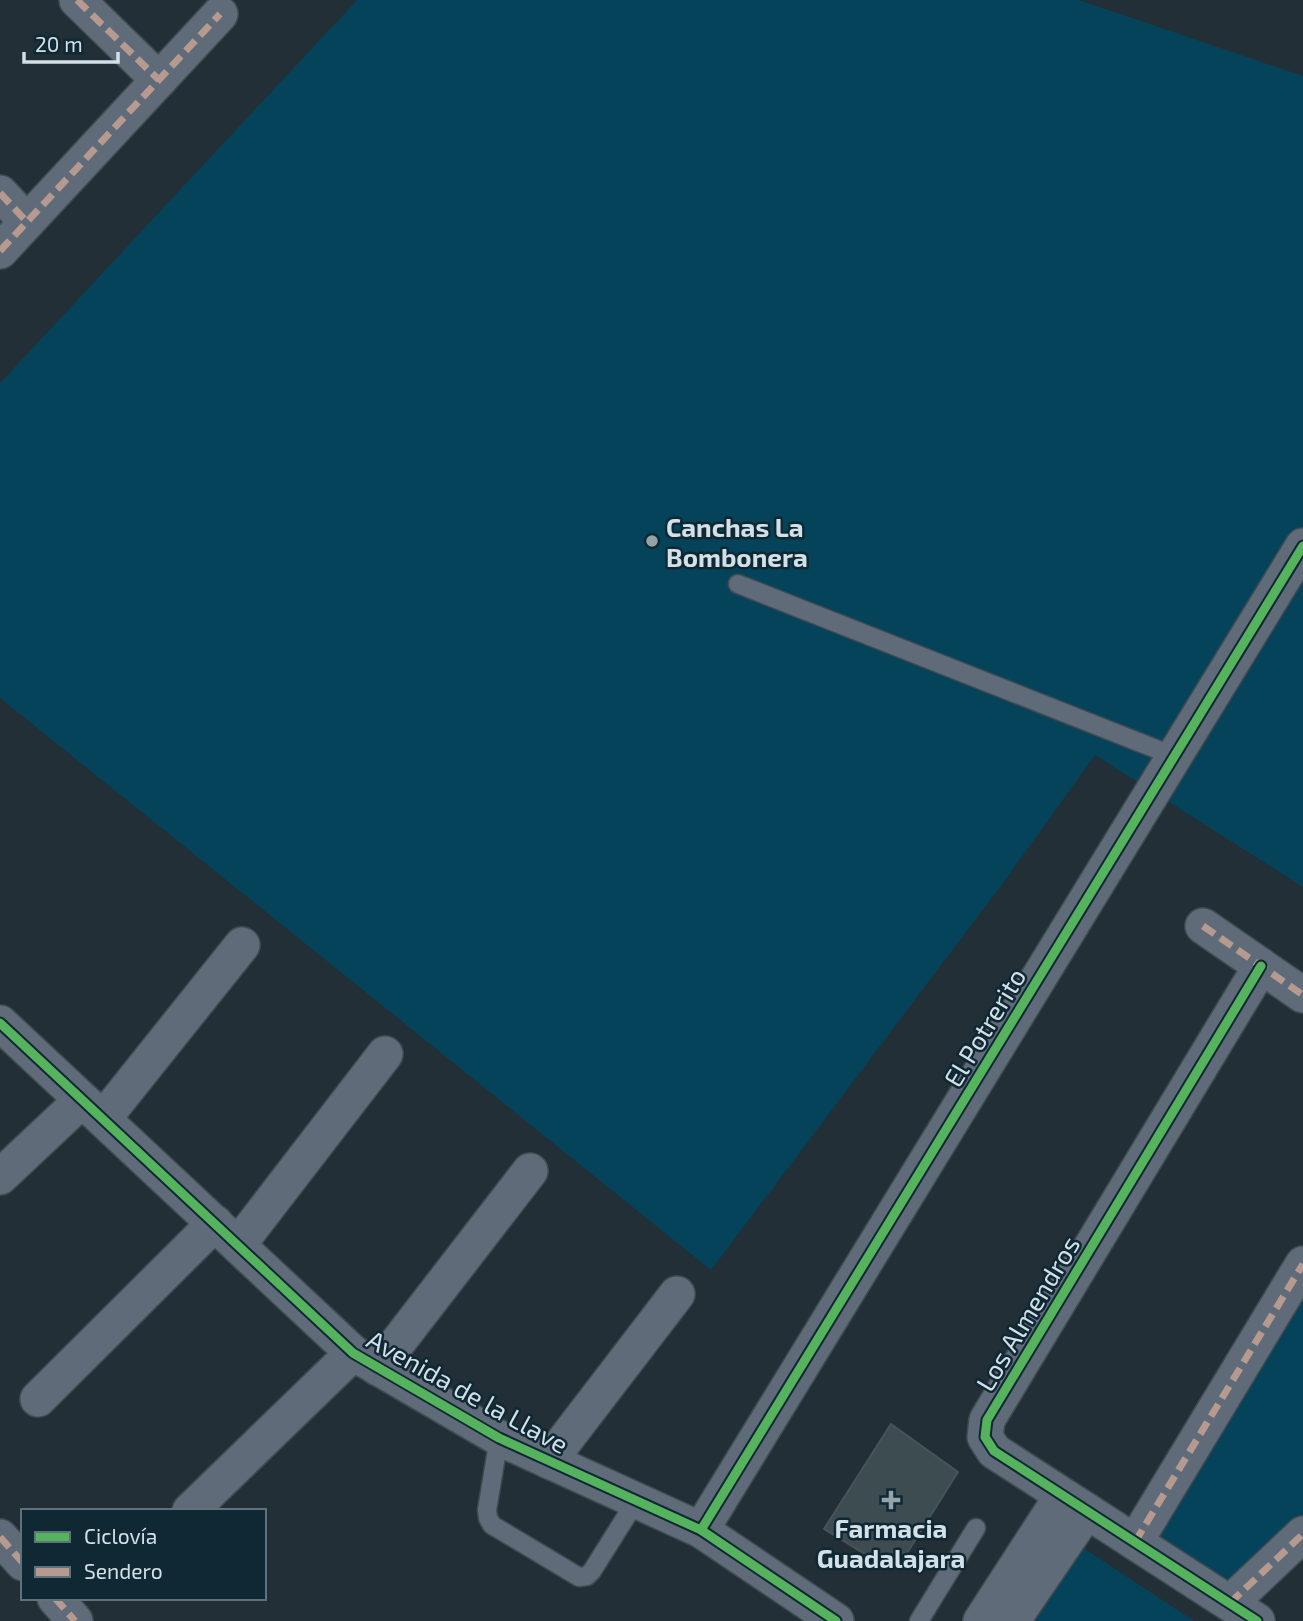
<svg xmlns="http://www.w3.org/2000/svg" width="1303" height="1621" viewBox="0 0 1303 1621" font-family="'Exo 2',sans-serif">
<rect width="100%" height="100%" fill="#222f36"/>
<g fill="#05435a">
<polygon points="357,0 1079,0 1303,76 1303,887 1095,755 1003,883 711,1270 0,698 0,383"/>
<polygon points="1303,1298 1303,1517 1233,1586 1154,1534"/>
<polygon points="1082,1547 1194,1621 1034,1621"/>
</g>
<polygon fill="#3d4c50" stroke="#475358" stroke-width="2" points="891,1424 958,1472 907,1553 873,1559 824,1529"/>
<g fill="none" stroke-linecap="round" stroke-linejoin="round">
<defs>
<g id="service">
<polyline points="738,584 1174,756"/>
<polyline points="499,1438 487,1510 488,1518 492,1525 579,1577 587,1576 592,1571 636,1501"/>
<polyline points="919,1621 976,1528"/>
</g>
<g id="minor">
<polyline points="77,0 159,80"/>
<polyline points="0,193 27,222"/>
<polyline points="0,251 220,14"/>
<polyline points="1203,926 1303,995"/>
<polyline points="0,1023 353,1353 499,1438 701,1530 836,1621"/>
<polyline points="103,1119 242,945"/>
<polyline points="0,1177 82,1100"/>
<polyline points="238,1245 385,1054"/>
<polyline points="378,1368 530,1171"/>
<polyline points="38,1399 215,1223"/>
<polyline points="549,1461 677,1294"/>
<polyline points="190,1511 353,1353"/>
<polyline points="701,1530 1303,546"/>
<polyline points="0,1537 23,1563"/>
<polyline points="1135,1542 1303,1264"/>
<polyline points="55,1598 75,1621"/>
<polyline points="1230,1603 1303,1534"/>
<polyline points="981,1621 1062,1496"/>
<polyline points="1012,1621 1087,1511"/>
<polyline points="1257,1621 994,1451 985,1437 987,1420 1261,966"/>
</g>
</defs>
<use href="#service" stroke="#404a51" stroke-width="21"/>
<use href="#minor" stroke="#404a51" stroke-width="38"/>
<use href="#service" stroke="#5f6b79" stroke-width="18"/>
<use href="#minor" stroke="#5f6b79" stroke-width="35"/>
<g stroke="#b69a8f" stroke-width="7" stroke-dasharray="14 7" stroke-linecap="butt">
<polyline points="77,0 159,80"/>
<polyline points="0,193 27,222"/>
<polyline points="0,251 220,14"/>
<polyline points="1203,926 1303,995"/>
<polyline points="0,1537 23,1563"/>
<polyline points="1135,1542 1303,1264"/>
<polyline points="55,1598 75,1621"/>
<polyline points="1230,1603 1303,1534"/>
</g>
<defs>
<g id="cycleway">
<polyline points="0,1023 353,1353 499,1438 701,1530 836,1621"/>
<polyline points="701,1530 1303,546"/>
<polyline points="1257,1621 994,1451 985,1437 987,1420 1261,966"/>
</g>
</defs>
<use href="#cycleway" stroke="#102834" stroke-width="13"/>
<use href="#cycleway" stroke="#56b35d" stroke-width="9"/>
</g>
<g fill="#94a2aa" stroke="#102834" stroke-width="2.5">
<circle cx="652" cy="541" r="7"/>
<path d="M887.5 1489.5h7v7h7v7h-7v7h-7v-7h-7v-7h7z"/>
</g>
<g text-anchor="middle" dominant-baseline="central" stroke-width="5" stroke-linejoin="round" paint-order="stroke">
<g font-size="26" font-weight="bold" fill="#d2e0e8" stroke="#102834" text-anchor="start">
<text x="666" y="526">Canchas La<tspan x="666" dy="30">Bombonera</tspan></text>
<text x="891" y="1527" text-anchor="middle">Farmacia<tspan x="891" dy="30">Guadalajara</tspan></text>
</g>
<g font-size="26" fill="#d2e0e8" stroke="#102834">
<text transform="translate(984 1027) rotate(-59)">El Potrerito</text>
<text transform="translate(1027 1313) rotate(-59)">Los Almendros</text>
<text transform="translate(468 1391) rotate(29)">Avenida de la Llave</text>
</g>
</g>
<rect x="21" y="1509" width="245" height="91" fill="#102834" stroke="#5e727c" stroke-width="2"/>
<rect x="35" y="1532" width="35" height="10" fill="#56b35d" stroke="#5e727c" stroke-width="2"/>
<text x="84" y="1544" font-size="21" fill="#d2e0e8">Ciclovía</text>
<rect x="35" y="1567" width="35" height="10" fill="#b69a8f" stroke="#5e727c" stroke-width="2"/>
<text x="84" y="1579" font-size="21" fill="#d2e0e8">Sendero</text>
<path d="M24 52v10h94v-10" fill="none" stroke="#d2e0e8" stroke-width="3.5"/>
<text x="35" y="52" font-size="21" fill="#d2e0e8" stroke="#102834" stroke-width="5" paint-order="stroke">20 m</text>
</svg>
